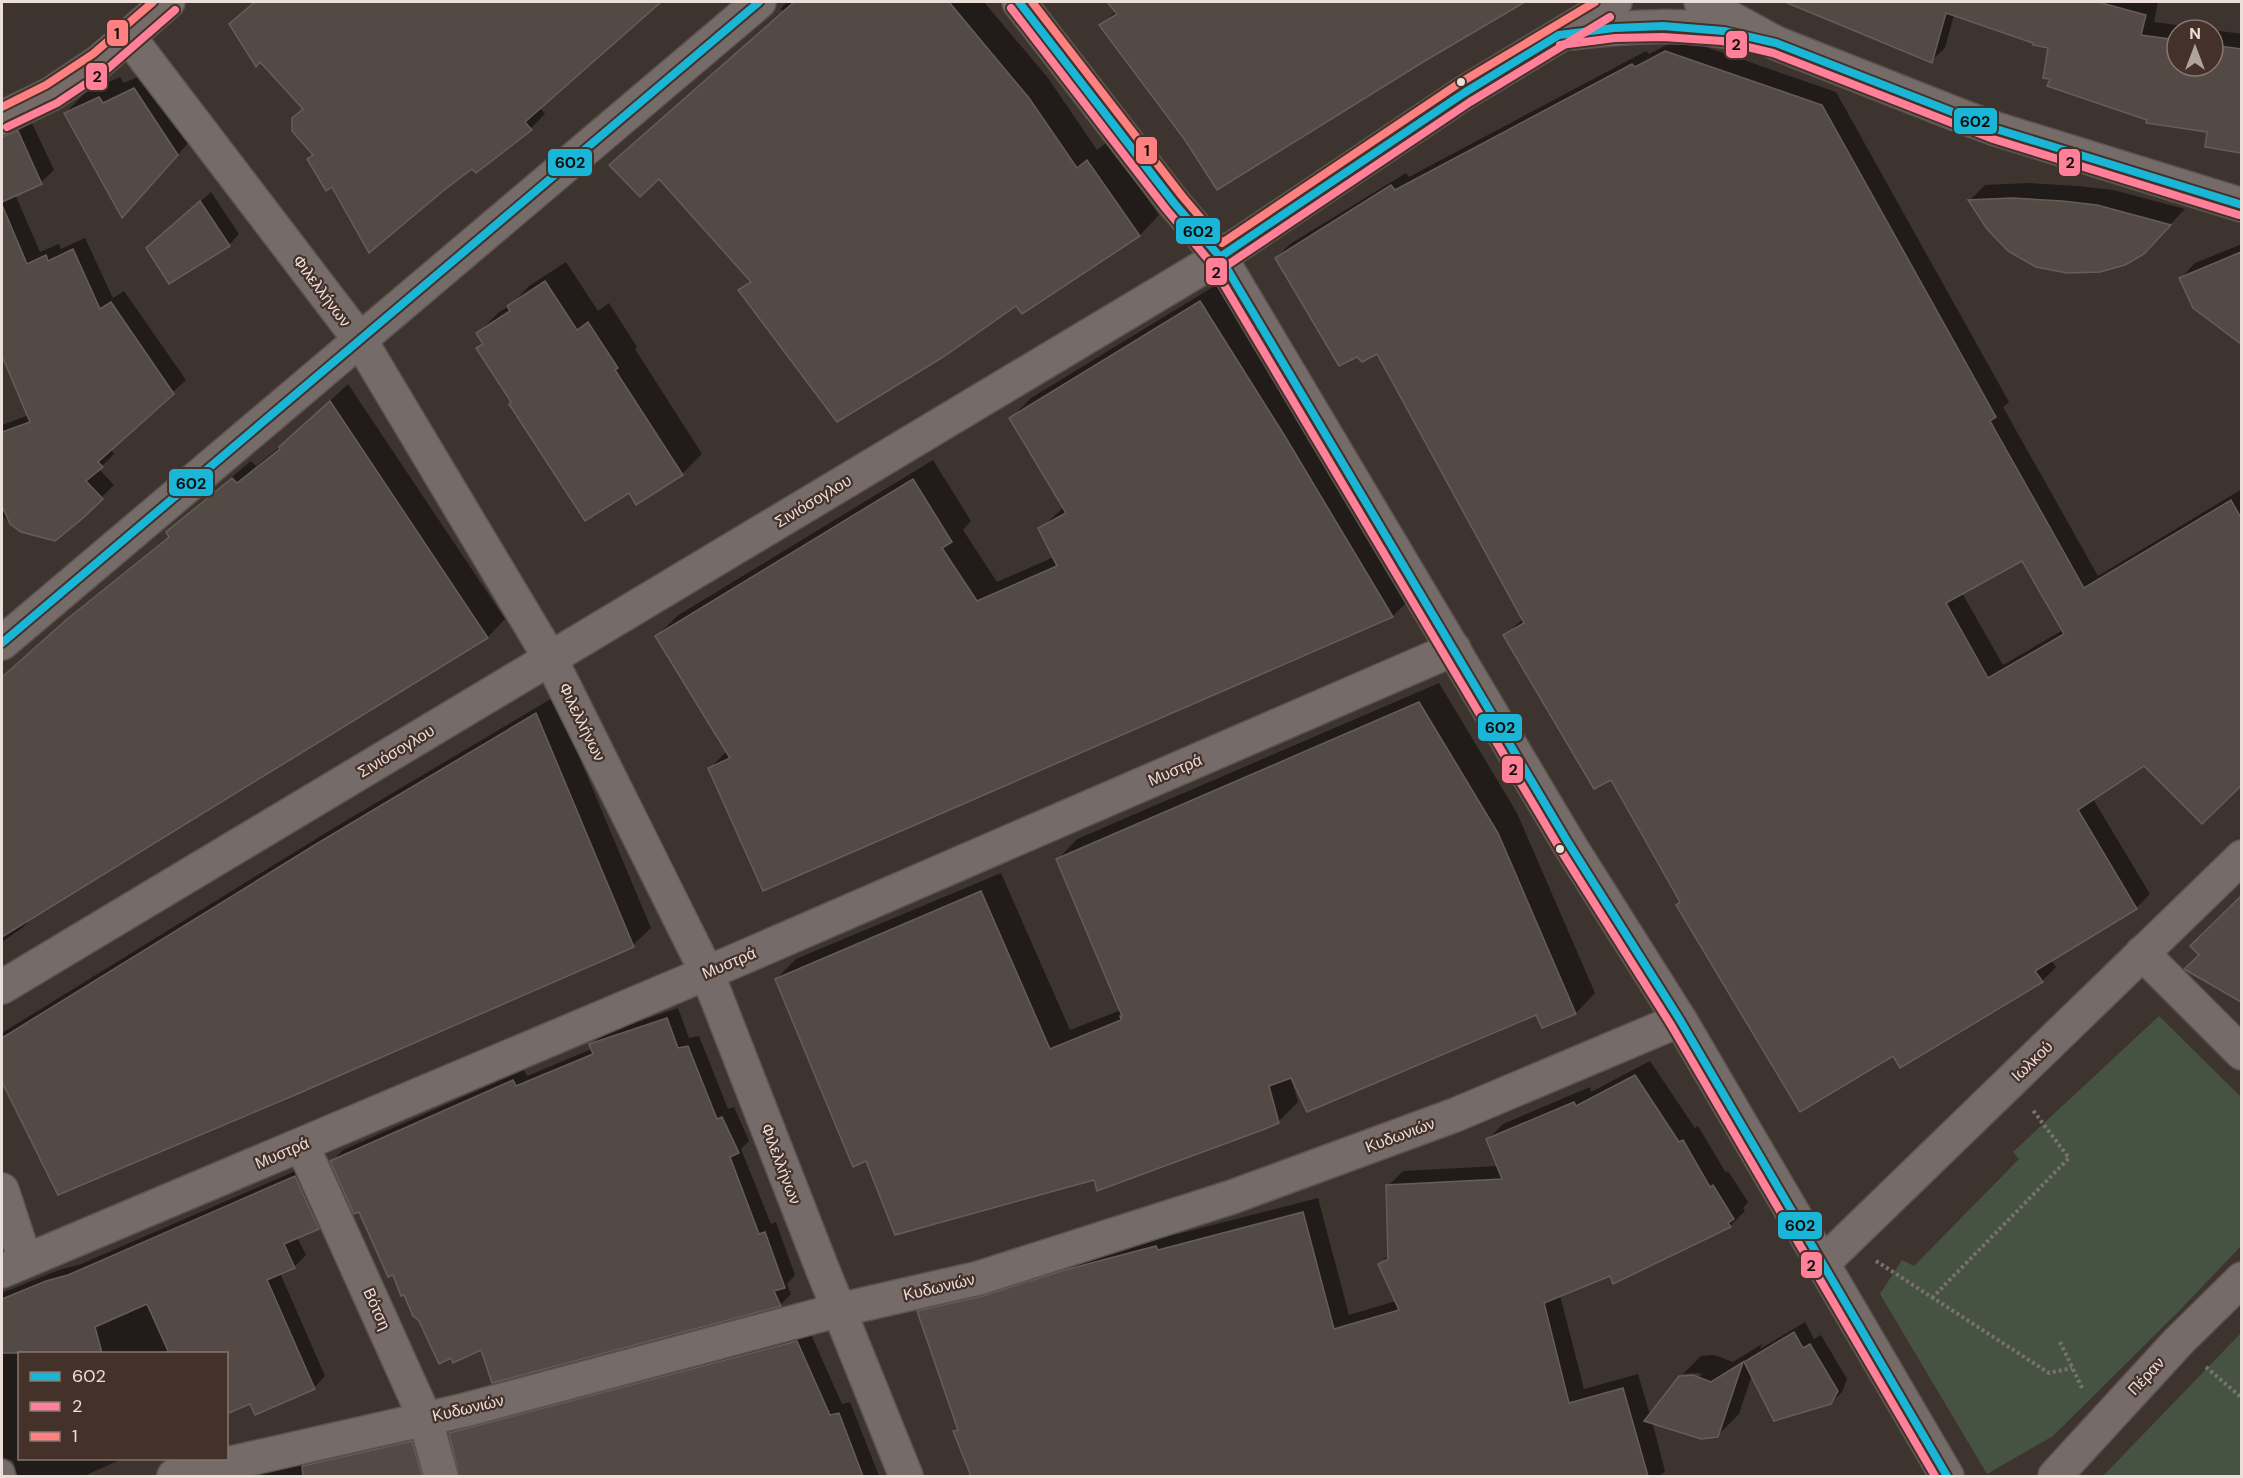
<svg xmlns="http://www.w3.org/2000/svg" width="2243" height="1478" viewBox="0 0 2243 1478" font-family="'DM Sans',sans-serif">
<rect width="100%" height="100%" fill="#3e342f"/>
<g fill="#465342">
<polygon points="2159,1016 2241,1097 2241,1246 2180,1310 2053,1436 1987,1474 1880,1294 1902,1260 1914,1266 2019,1159 2013,1152"/>
<polygon points="2241,1333 2241,1476 2103,1476"/>
</g>
<g fill="#0007" fill-rule="evenodd">
<polygon points="255,2 659,2 539,107 545,114 531,128 472,167 333,185 308,159 314,154 304,109 231,24"/>
<polygon points="787,2 984,2 1048,78 1097,150 1107,142 1159,215 1140,235 1022,312 1017,304 740,291 751,280 659,177 612,165 783,11 780,9"/>
<polygon points="1108,2 1522,2 1422,60 1186,139 1101,25 1116,11"/>
<path d="M 1849,2 L 2158,2 L 2154,22 L 2242,34 L 2242,152 L 2206,146 L 2209,131 L 2148,119 L 2052,78 L 2050,47 L 1954,15 L 1945,48 L 1931,61 L 1841,24 ZM 2177,30 L 2213,30 L 2213,66 L 2177,66 Z"/>
<path d="M 1680,38 L 1836,92 L 2009,402 L 2003,407 L 2098,576 L 2242,489 L 2242,784 L 2202,822 L 2144,765 L 2093,799 L 2150,894 L 2136,908 L 2051,960 L 2056,967 L 2042,981 L 1894,1054 L 1682,902 L 1611,778 L 1505,635 L 1524,618 L 1377,352 L 1276,258 L 1290,244 L 1406,173 L 1409,177 L 1646,51 L 1649,54 ZM 2023,559 L 2063,630 L 2003,665 L 1962,593 Z"/>
<polygon points="155,69 197,133 142,195 65,113 86,92 120,77 124,83"/>
<polygon points="31,121 54,170 41,182 15,194 40,252 59,244 61,249 85,238 113,298 124,291 186,380 111,449 114,454 99,469 114,485 81,518 22,531 2,516 2,425 29,415 2,353 2,134"/>
<polygon points="2029,183 2078,186 2113,190 2185,209 2159,236 1970,200 1985,185"/>
<polygon points="211,192 239,234 229,245 159,238"/>
<polygon points="2242,244 2242,342 2194,307 2181,278 2195,263"/>
<polygon points="566,262 598,311 609,303 637,347 635,349 702,454 682,474 629,490 512,402 478,349 484,342 478,333 498,313 511,305 529,286"/>
<polygon points="1221,282 1413,596 1393,616 764,890 710,768 727,751 657,636 677,616 933,460 971,521 963,530 997,582 1054,557 1040,529 1064,507 1011,418 1031,398"/>
<polygon points="348,384 505,619 488,637 38,913 22,928 2,942 2,676 85,604 170,535 168,533 186,515 251,461 256,466 284,444"/>
<polygon points="1439,683 1517,813 1595,993 1576,1013 1542,1026 1537,1013 1292,1081 1298,1102 1278,1122 1095,1178 867,1159 776,979 796,959 1001,873 1070,1030 1121,1010 1058,859 1077,839"/>
<polygon points="554,697 651,928 633,945 59,1193 2,1079 2,1033 337,826"/>
<polygon points="2242,898 2242,990 2231,994 2192,946"/>
<polygon points="678,1008 689,1038 699,1036 728,1109 734,1107 749,1141 741,1149 771,1224 776,1222 795,1275 787,1284 791,1294 780,1305 493,1382 481,1348 420,1320 332,1161 343,1150 524,1070 527,1076 592,1049 591,1045 602,1034"/>
<polygon points="1650,1061 1695,1128 1698,1126 1726,1173 1728,1171 1748,1202 1743,1208 1745,1211 1730,1226 1560,1295 1584,1389 1638,1374 1650,1415 1682,1375 1682,1377 1701,1376 1700,1373 1683,1374 1701,1356 1714,1355 1733,1362 1762,1344 1760,1349 1805,1322 1814,1339 1821,1335 1847,1379 1842,1392 1831,1403 1752,1375 1739,1414 1718,1435 1652,1421 1665,1471 1660,1476 979,1476 955,1432 959,1427 918,1312 934,1297 1172,1231 1174,1235 1318,1198 1349,1315 1396,1301 1379,1264 1390,1254 1388,1186 1403,1171 1498,1166 1488,1139 1503,1124 1590,1087 1591,1092"/>
<polygon points="307,1166 330,1216 318,1228 297,1237 306,1255 294,1267 280,1273 325,1376 314,1388 226,1354 186,1354 182,1344 159,1354 20,1354 20,1458 124,1458 84,1476 18,1476 13,1461 2,1457 2,1293 59,1270 81,1264"/>
<polygon points="809,1330 842,1404 850,1402 879,1476 461,1476 450,1433 462,1422"/>
<polygon points="423,1431 438,1476 222,1476"/>
</g>
<g fill="#534a46" stroke="#665d59" stroke-width="1.5" fill-rule="evenodd">
<polygon points="255,2 661,2 525,122 532,130 476,173 472,169 443,191 369,253 332,187 326,191 307,159 313,155 292,131 292,118 303,109 260,62 256,67 229,24"/>
<polygon points="794,2 949,2 1029,98 1077,168 1087,160 1140,236 1022,314 1016,306 943,357 837,422 738,290 751,282 659,179 640,197 609,165"/>
<polygon points="1107,2 1525,2 1423,62 1217,190 1185,140 1099,25 1117,14"/>
<polygon points="1785,2 2098,2 2146,15 2141,35 2177,40 2177,66 2213,66 2213,45 2241,49 2241,153 2205,147 2207,132 2146,123 2147,120 2047,86 2050,79 2043,78 2048,48 2033,45 2033,43 1946,13 1932,63"/>
<path d="M 1665,51 L 1822,105 L 1996,417 L 1990,421 L 2084,588 L 2231,500 L 2241,518 L 2241,786 L 2202,824 L 2144,766 L 2078,810 L 2137,909 L 2035,971 L 2043,982 L 1900,1068 L 1893,1056 L 1800,1112 L 1676,905 L 1680,902 L 1611,780 L 1594,789 L 1503,635 L 1524,623 L 1377,354 L 1362,362 L 1357,357 L 1339,366 L 1275,258 L 1391,185 L 1395,190 L 1632,64 L 1635,67 ZM 2022,561 L 2064,634 L 1988,678 L 1946,603 Z"/>
<polygon points="134,88 178,155 122,218 64,113 99,97 103,103"/>
<polygon points="18,131 42,184 2,202 2,137"/>
<polygon points="2012,198 2062,201 2097,205 2171,225 2144,254 2125,265 2100,272 2067,273 2036,267 2008,251 1987,229 1968,200"/>
<polygon points="200,201 230,246 169,284 146,248"/>
<polygon points="2,205 27,264 46,255 48,261 73,249 100,309 111,302 174,394 98,462 103,467 86,481 103,499 82,519 55,541 21,532 10,524 2,506 2,432 30,422 2,356"/>
<polygon points="2241,252 2241,344 2193,308 2179,278"/>
<polygon points="545,281 577,330 588,322 618,368 615,370 683,475 636,505 629,493 585,521 509,404 511,402 476,348 483,344 476,333 510,311 507,306"/>
<polygon points="1200,301 1286,438 1393,617 763,891 708,768 730,758 655,636 913,479 952,542 942,548 977,601 1057,566 1038,528 1066,513 1009,418"/>
<polygon points="330,401 488,638 2,937 2,677 66,620 169,537 166,532 232,478 237,483 280,449 279,447"/>
<polygon points="1419,702 1498,833 1576,1014 1542,1028 1536,1015 1307,1112 1291,1078 1269,1086 1279,1123 1265,1129 1097,1191 1094,1180 895,1235 866,1161 853,1167 775,979 981,891 1050,1049 1121,1020 1120,1016 1122,1016 1056,859"/>
<polygon points="536,713 634,947 295,1095 58,1195 2,1082 2,1038 318,843"/>
<polygon points="2241,896 2241,1002 2184,969 2199,955 2190,946"/>
<polygon points="667,1018 678,1048 688,1046 717,1119 722,1117 739,1153 730,1157 759,1234 765,1232 785,1288 774,1291 781,1306 492,1383 481,1350 453,1363 451,1358 439,1364 419,1321 413,1316 404,1295 401,1296 393,1275 388,1277 359,1212 354,1214 330,1161 513,1080 516,1086 593,1054 589,1044"/>
<polygon points="1635,1075 1679,1142 1683,1140 1710,1187 1713,1185 1734,1219 1728,1223 1731,1227 1613,1284 1610,1276 1544,1303 1569,1403 1623,1388 1648,1476 971,1476 953,1431 958,1430 917,1311 983,1296 1061,1271 1156,1246 1158,1250 1303,1212 1334,1329 1399,1310 1378,1264 1388,1259 1386,1185 1502,1179 1486,1139 1574,1102 1576,1106"/>
<polygon points="295,1176 319,1229 284,1244 295,1268 267,1280 315,1389 255,1415 250,1404 226,1414 226,1353 169,1353 147,1304 95,1327 102,1353 2,1353 2,1299 46,1281 68,1275"/>
<polygon points="1794,1332 1803,1348 1810,1344 1838,1391 1831,1404 1774,1421 1744,1362"/>
<polygon points="797,1341 830,1415 839,1413 863,1476 459,1476 449,1433"/>
<polygon points="1743,1362 1718,1437 1701,1439 1644,1421 1679,1376 1693,1375 1711,1382"/>
<polygon points="412,1441 422,1476 303,1476 302,1466"/>
</g>
<g fill="none" stroke-linecap="round" stroke-linejoin="round">
<defs>
<polyline id="pedestrian" points="2,1472 3,1476"/>
<g id="minor">
<polyline points="129,37 360,340 550,658 707,973 822,1268 906,1476"/>
<polyline points="2,118 51,94 99,62 168,2"/>
<polyline points="2,643 759,2"/>
<polyline points="2142,953 2242,1053"/>
<polyline points="2,987 1220,257 1174,203 1019,2"/>
<polyline points="302,1145 425,1418 441,1476"/>
<polyline points="2,1190 25,1260"/>
<polyline points="1822,1264 2242,857"/>
<polyline points="2,1271 707,973 1454,649"/>
<polyline points="174,1476 465,1410 839,1310 979,1278 1232,1197 1455,1115 1680,1020"/>
<polyline points="2055,1476 2178,1342 2242,1279"/>
</g>
<g id="tertiary">
<polyline points="1615,2 1464,93 1220,257 1569,844 1680,1020 1947,1476"/>
<polyline points="1701,2 1776,43 1966,118 1996,129 2242,205"/>
<path d="M 1573,33 C 1631,26 1690,22 1748,36"/>
</g>
</defs>
<use href="#pedestrian" stroke="#5c534f" stroke-width="27"/>
<use href="#minor" stroke="#5c534f" stroke-width="36"/>
<use href="#tertiary" stroke="#5c534f" stroke-width="36"/>
<g stroke="#7a716e" stroke-width="4" stroke-dasharray="3 3" stroke-linecap="butt">
<polyline points="1876,1261 2049,1373 2072,1368"/>
<polyline points="1932,1298 2069,1158 2032,1109"/>
<polyline points="2060,1342 2083,1390"/>
<polyline points="2206,1367 2242,1398"/>
</g>
<use href="#pedestrian" stroke="#756c69" stroke-width="24"/>
<use href="#minor" stroke="#756c69" stroke-width="33"/>
<use href="#tertiary" stroke="#756c69" stroke-width="33"/>
<defs>
<g id="bus-1">
<polyline points="1019,2 1174,203 1220,257 1569,844 1680,1020 1947,1476"/>
<polyline points="1220,257 1464,93 1559,35 1614,28 1663,26 1724,31 1776,43 1996,129 2242,205"/>
<polyline points="2,643 759,2"/>
</g>
<g id="bus-2">
<polyline points="1011,8 1166,209 1211,263 1560,849 1671,1025 1935,1476"/>
<polyline points="1560,45 1615,38 1663,37 1722,41 1773,53 1993,139 2239,215"/>
<polyline points="7,127 57,103 105,71 175,10"/>
<polyline points="1226,266 1470,102 1610,17"/>
</g>
<g id="bus-3">
<polyline points="1032,2 1182,196 1222,243 1458,84 1595,2"/>
<polyline points="2,107 46,85 93,54 153,2"/>
</g>
</defs>
<use href="#bus-1" stroke="#443129" stroke-width="12"/>
<use href="#bus-2" stroke="#443129" stroke-width="12"/>
<use href="#bus-3" stroke="#443129" stroke-width="12"/>
<use href="#bus-1" stroke="#1ab6d8" stroke-width="8"/>
<use href="#bus-2" stroke="#ff8098" stroke-width="8"/>
<use href="#bus-3" stroke="#ff8080" stroke-width="8"/>
</g>
<g fill="#ecdfda" stroke="#443129" stroke-width="2">
<circle cx="1461" cy="82" r="5"/>
<circle cx="1560" cy="849" r="5"/>
</g>
<g text-anchor="middle" dominant-baseline="central" stroke-width="4.5" stroke-linejoin="round" paint-order="stroke">
<g font-size="16" fill="#ecdfda" stroke="#443129">
<text transform="translate(322 291) rotate(53)">Φιλελλήνων</text>
<text transform="translate(813 501) rotate(-31)">Σινιόσογλου</text>
<text transform="translate(582 722) rotate(64)">Φιλελλήνων</text>
<text transform="translate(396 751) rotate(-31)">Σινιόσογλου</text>
<text transform="translate(1175 770) rotate(-23)">Μυστρά</text>
<text transform="translate(729 963) rotate(-23)">Μυστρά</text>
<text transform="translate(2032 1061) rotate(-44)">Ιωλκού</text>
<text transform="translate(1400 1135) rotate(-20)">Κυδωνιών</text>
<text transform="translate(282 1153) rotate(-23)">Μυστρά</text>
<text transform="translate(781 1164) rotate(69)">Φιλελλήνων</text>
<text transform="translate(939 1287) rotate(-13)">Κυδωνιών</text>
<text transform="translate(377 1309) rotate(66)">Βότση</text>
<text transform="translate(2146 1376) rotate(-47)">Πέραν</text>
<text transform="translate(468 1408) rotate(-13)">Κυδωνιών</text>
</g>
</g>
<g stroke="#443129" stroke-width="2">
<rect x="106" y="19" width="23" height="28" rx="6" fill="#ff8080"/>
<rect x="1725" y="30" width="23" height="29" rx="6" fill="#ff8098"/>
<rect x="85" y="62" width="23" height="29" rx="6" fill="#ff8098"/>
<rect x="1953" y="107" width="45" height="28" rx="6" fill="#1ab6d8"/>
<rect x="1135" y="136" width="23" height="29" rx="6" fill="#ff8080"/>
<rect x="547" y="148" width="46" height="29" rx="6" fill="#1ab6d8"/>
<rect x="2058" y="148" width="23" height="29" rx="6" fill="#ff8098"/>
<rect x="1175" y="217" width="46" height="28" rx="6" fill="#1ab6d8"/>
<rect x="1205" y="257" width="23" height="29" rx="6" fill="#ff8098"/>
<rect x="168" y="468" width="46" height="29" rx="6" fill="#1ab6d8"/>
<rect x="1477" y="713" width="46" height="29" rx="6" fill="#1ab6d8"/>
<rect x="1501" y="755" width="23" height="29" rx="6" fill="#ff8098"/>
<rect x="1777" y="1211" width="46" height="29" rx="6" fill="#1ab6d8"/>
<rect x="1800" y="1251" width="23" height="28" rx="6" fill="#ff8098"/>
</g>
<g font-size="16" text-anchor="middle" font-weight="bold" fill="#111">
<text x="117" y="39">1</text>
<text x="1736" y="50">2</text>
<text x="97" y="82">2</text>
<text x="1975" y="127">602</text>
<text x="1147" y="156">1</text>
<text x="570" y="168">602</text>
<text x="2070" y="168">2</text>
<text x="1198" y="237">602</text>
<text x="1216" y="278">2</text>
<text x="191" y="489">602</text>
<text x="1500" y="733">602</text>
<text x="1513" y="775">2</text>
<text x="1800" y="1231">602</text>
<text x="1811" y="1271">2</text>
</g>
<rect width="2243" height="1478" fill="none" stroke="#ecdfda" stroke-width="6"/>
<rect x="18" y="1352" width="210" height="108" fill="#443129" stroke="#877770" stroke-width="1.5"/>
<rect x="30" y="1372" width="30" height="9" fill="#1ab6d8" stroke="#877770" stroke-width="1.5"/>
<text x="72" y="1382" font-size="18" fill="#ecdfda">602</text>
<rect x="30" y="1402" width="30" height="9" fill="#ff8098" stroke="#877770" stroke-width="1.5"/>
<text x="72" y="1412" font-size="18" fill="#ecdfda">2</text>
<rect x="30" y="1432" width="30" height="9" fill="#ff8080" stroke="#877770" stroke-width="1.5"/>
<text x="72" y="1442" font-size="18" fill="#ecdfda">1</text>
<g transform="translate(2195 48)"><circle r="28" fill="#443129" stroke="#877770" stroke-width="1.5"/>
<path d="M0-4.5L10 22L0 15L-10 22Z" fill="#afa39e"/>
<text y="-9" font-size="16" font-weight="bold" text-anchor="middle" fill="#ecdfda">N</text>
</g>
</svg>
